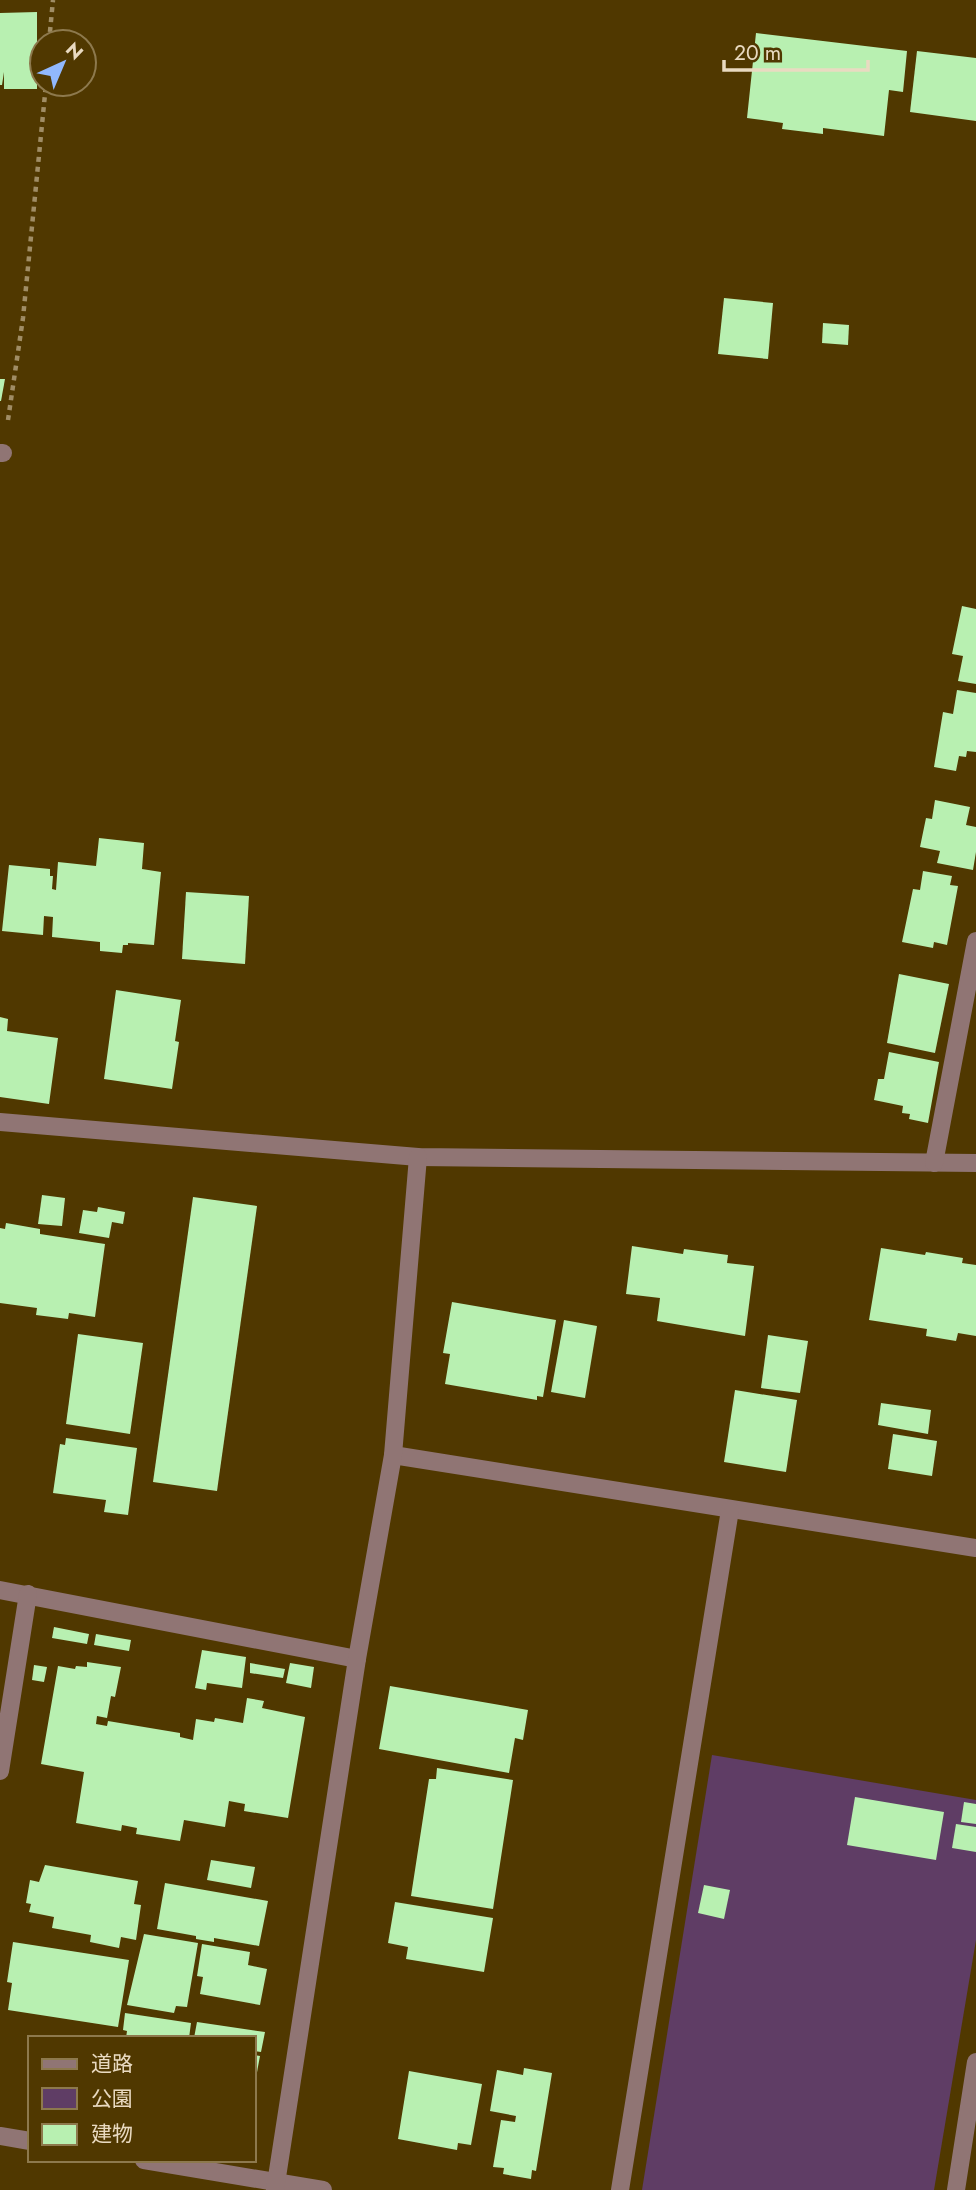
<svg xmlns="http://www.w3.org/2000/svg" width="976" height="2190" viewBox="0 0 976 2190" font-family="Jost,'Noto Sans JP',sans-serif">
<rect width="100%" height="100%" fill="#503800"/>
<polygon fill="#5f3d65" points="712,1755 976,1800 976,1940 934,2190 642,2190"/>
<g fill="#b8f0b1">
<polygon points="37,12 37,89 4,89 4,72 2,85 0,85 0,13"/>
<polygon points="756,33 907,51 903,92 889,90 884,136 823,128 823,134 782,129 783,123 747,118"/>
<polygon points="917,51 976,58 976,121 910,112"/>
<polygon points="724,298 773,303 768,359 718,354"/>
<polygon points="823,323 849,325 848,345 822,343"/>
<polygon points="0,379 5,379 1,401 0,401"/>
<polygon points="962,606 976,609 976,684 958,681 963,656 952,654"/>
<polygon points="957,690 976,693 976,752 967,751 966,757 959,756 956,771 934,767 943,712 953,714"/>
<polygon points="935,800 970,807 966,825 976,827 976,852 973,870 937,863 940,851 920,847 926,818 932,819"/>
<polygon points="99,838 144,843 142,869 161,872 154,945 128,943 128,945 123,945 122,953 100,951 100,942 52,937 53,917 44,916 43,935 2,931 9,865 50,869 50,876 53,876 52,889 56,890 58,862 96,866"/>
<polygon points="923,871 952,876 950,885 958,886 947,945 934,942 933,948 902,942 913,889 920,890"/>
<polygon points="186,892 249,896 245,964 182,959"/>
<polygon points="899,974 949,984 935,1053 887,1043"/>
<polygon points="116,990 181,1000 175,1041 179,1042 172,1089 104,1079"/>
<polygon points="0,1017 8,1019 7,1031 58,1038 49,1104 0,1097"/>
<polygon points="889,1052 939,1062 928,1123 909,1119 910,1114 902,1113 903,1106 874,1100 878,1079 884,1079"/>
<polygon points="42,1195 65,1198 62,1226 38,1224"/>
<polygon points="193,1197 257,1206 217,1491 153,1482"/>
<polygon points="98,1207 125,1212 123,1224 112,1222 109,1238 79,1233 83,1210 97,1212"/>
<polygon points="6,1223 40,1229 40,1234 105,1244 95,1317 69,1313 68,1319 36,1315 37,1308 0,1303 0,1228 5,1229"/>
<polygon points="632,1246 683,1254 684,1249 728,1255 727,1263 754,1266 745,1336 657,1321 660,1298 626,1294"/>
<polygon points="881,1248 925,1255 926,1252 963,1258 962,1263 976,1265 976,1336 958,1333 956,1341 926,1336 927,1329 869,1320"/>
<polygon points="452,1302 556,1320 543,1397 537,1396 537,1400 445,1384 450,1354 443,1353"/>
<polygon points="564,1320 597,1326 585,1398 551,1392"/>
<polygon points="78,1334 143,1343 130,1434 66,1424"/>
<polygon points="768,1335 808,1341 800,1393 761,1388"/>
<polygon points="735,1390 797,1400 786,1472 724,1462"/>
<polygon points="881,1403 931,1410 928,1434 878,1425"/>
<polygon points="893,1434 937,1441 932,1476 888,1469"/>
<polygon points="66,1438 137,1448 128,1515 104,1512 106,1500 53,1493 60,1444 65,1445"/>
<polygon points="54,1627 89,1634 87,1644 52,1638"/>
<polygon points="96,1634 131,1640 129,1651 94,1645"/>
<polygon points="202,1650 246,1657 242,1688 207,1683 206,1690 195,1688"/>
<polygon points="87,1662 121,1667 115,1697 111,1696 107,1718 97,1716 96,1724 107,1726 108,1721 180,1733 180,1737 193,1740 196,1719 214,1722 215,1718 243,1723 247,1698 264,1701 262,1708 305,1717 288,1818 244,1811 245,1804 229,1801 225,1827 184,1820 180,1841 136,1834 137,1828 122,1825 121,1831 76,1823 84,1772 41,1764 58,1666 75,1669 76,1666 87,1667"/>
<polygon points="250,1663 285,1669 283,1678 250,1673"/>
<polygon points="290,1663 314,1667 311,1688 286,1683"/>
<polygon points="34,1665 47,1667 44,1682 32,1680"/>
<polygon points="390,1686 528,1710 523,1740 515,1738 509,1773 379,1749"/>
<polygon points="437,1768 513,1780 493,1909 411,1896 429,1779 436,1779"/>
<polygon points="855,1797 944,1812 936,1860 847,1845"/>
<polygon points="964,1802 976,1804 976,1824 961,1822"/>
<polygon points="956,1824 976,1827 976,1852 952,1848"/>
<polygon points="211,1860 255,1867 251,1888 207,1880"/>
<polygon points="45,1865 138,1881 134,1904 141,1905 136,1940 121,1937 119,1948 90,1942 91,1935 52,1928 54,1917 29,1912 31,1904 26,1903 30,1880 39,1882"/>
<polygon points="165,1883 268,1901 259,1946 214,1938 214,1942 196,1939 196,1936 157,1929"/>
<polygon points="704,1885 730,1890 724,1919 698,1913"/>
<polygon points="395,1902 493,1918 484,1972 406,1959 408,1947 388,1943"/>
<polygon points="144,1934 198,1943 187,2007 176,2006 174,2013 127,2005"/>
<polygon points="13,1942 129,1960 118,2027 8,2010 12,1983 7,1982"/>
<polygon points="202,1944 250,1952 248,1965 267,1969 260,2005 200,1994 203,1977 197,1976"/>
<polygon points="125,2013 191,2023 189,2038 126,2038 127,2031 123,2030"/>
<polygon points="197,2022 265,2032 261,2052 254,2051 254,2038 194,2038"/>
<polygon points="254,2055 260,2056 255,2083 254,2083"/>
<polygon points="524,2068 552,2073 536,2171 532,2170 531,2179 503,2174 504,2168 493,2167 501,2120 515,2122 516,2116 490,2111 497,2070 523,2075"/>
<polygon points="409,2071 482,2084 471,2145 458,2143 457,2150 398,2139"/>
</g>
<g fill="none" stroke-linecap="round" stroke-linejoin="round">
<g stroke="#a08d65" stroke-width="4.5" stroke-dasharray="5 5" stroke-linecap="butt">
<polyline points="49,42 53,0"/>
<polyline points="8,420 23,318 46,84"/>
</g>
<g stroke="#907574" stroke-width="18">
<polyline points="0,453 3,453"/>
<polyline points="0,1122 418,1157 976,1163"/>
<polyline points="934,1163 976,941"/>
<polyline points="393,1455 976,1548"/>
<polyline points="0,1590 357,1659"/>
<polyline points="0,1771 28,1594"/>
<polyline points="0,2136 30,2141"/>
<polyline points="144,2160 323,2190"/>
<polyline points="275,2190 357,1659 393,1455 418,1157"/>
<polyline points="620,2190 730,1510"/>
<polyline points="956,2190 976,2062"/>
</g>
</g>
<rect x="28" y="2036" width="228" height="126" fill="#503800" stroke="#8d794d" stroke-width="2"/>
<rect x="42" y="2059" width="35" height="10" fill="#907574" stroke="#8d794d" stroke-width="2"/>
<text x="91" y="2071" font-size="21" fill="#e9dac1">道路</text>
<rect x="42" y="2088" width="35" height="21" fill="#5f3d65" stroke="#8d794d" stroke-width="2"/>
<text x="91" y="2106" font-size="21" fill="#e9dac1">公園</text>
<rect x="42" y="2124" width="35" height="21" fill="#b8f0b1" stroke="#8d794d" stroke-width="2"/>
<text x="91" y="2141" font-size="21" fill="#e9dac1">建物</text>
<g transform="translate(63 63) rotate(44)"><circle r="33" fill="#503800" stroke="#8d794d" stroke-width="2"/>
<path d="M0-5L12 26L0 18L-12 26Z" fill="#91b8fd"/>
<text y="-10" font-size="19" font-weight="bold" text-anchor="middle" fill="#e9dac1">N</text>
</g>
<path d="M724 60v10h144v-10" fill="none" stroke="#e9dac1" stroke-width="3.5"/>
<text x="734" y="60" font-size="21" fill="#e9dac1" stroke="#503800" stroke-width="5" paint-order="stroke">20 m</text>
</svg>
